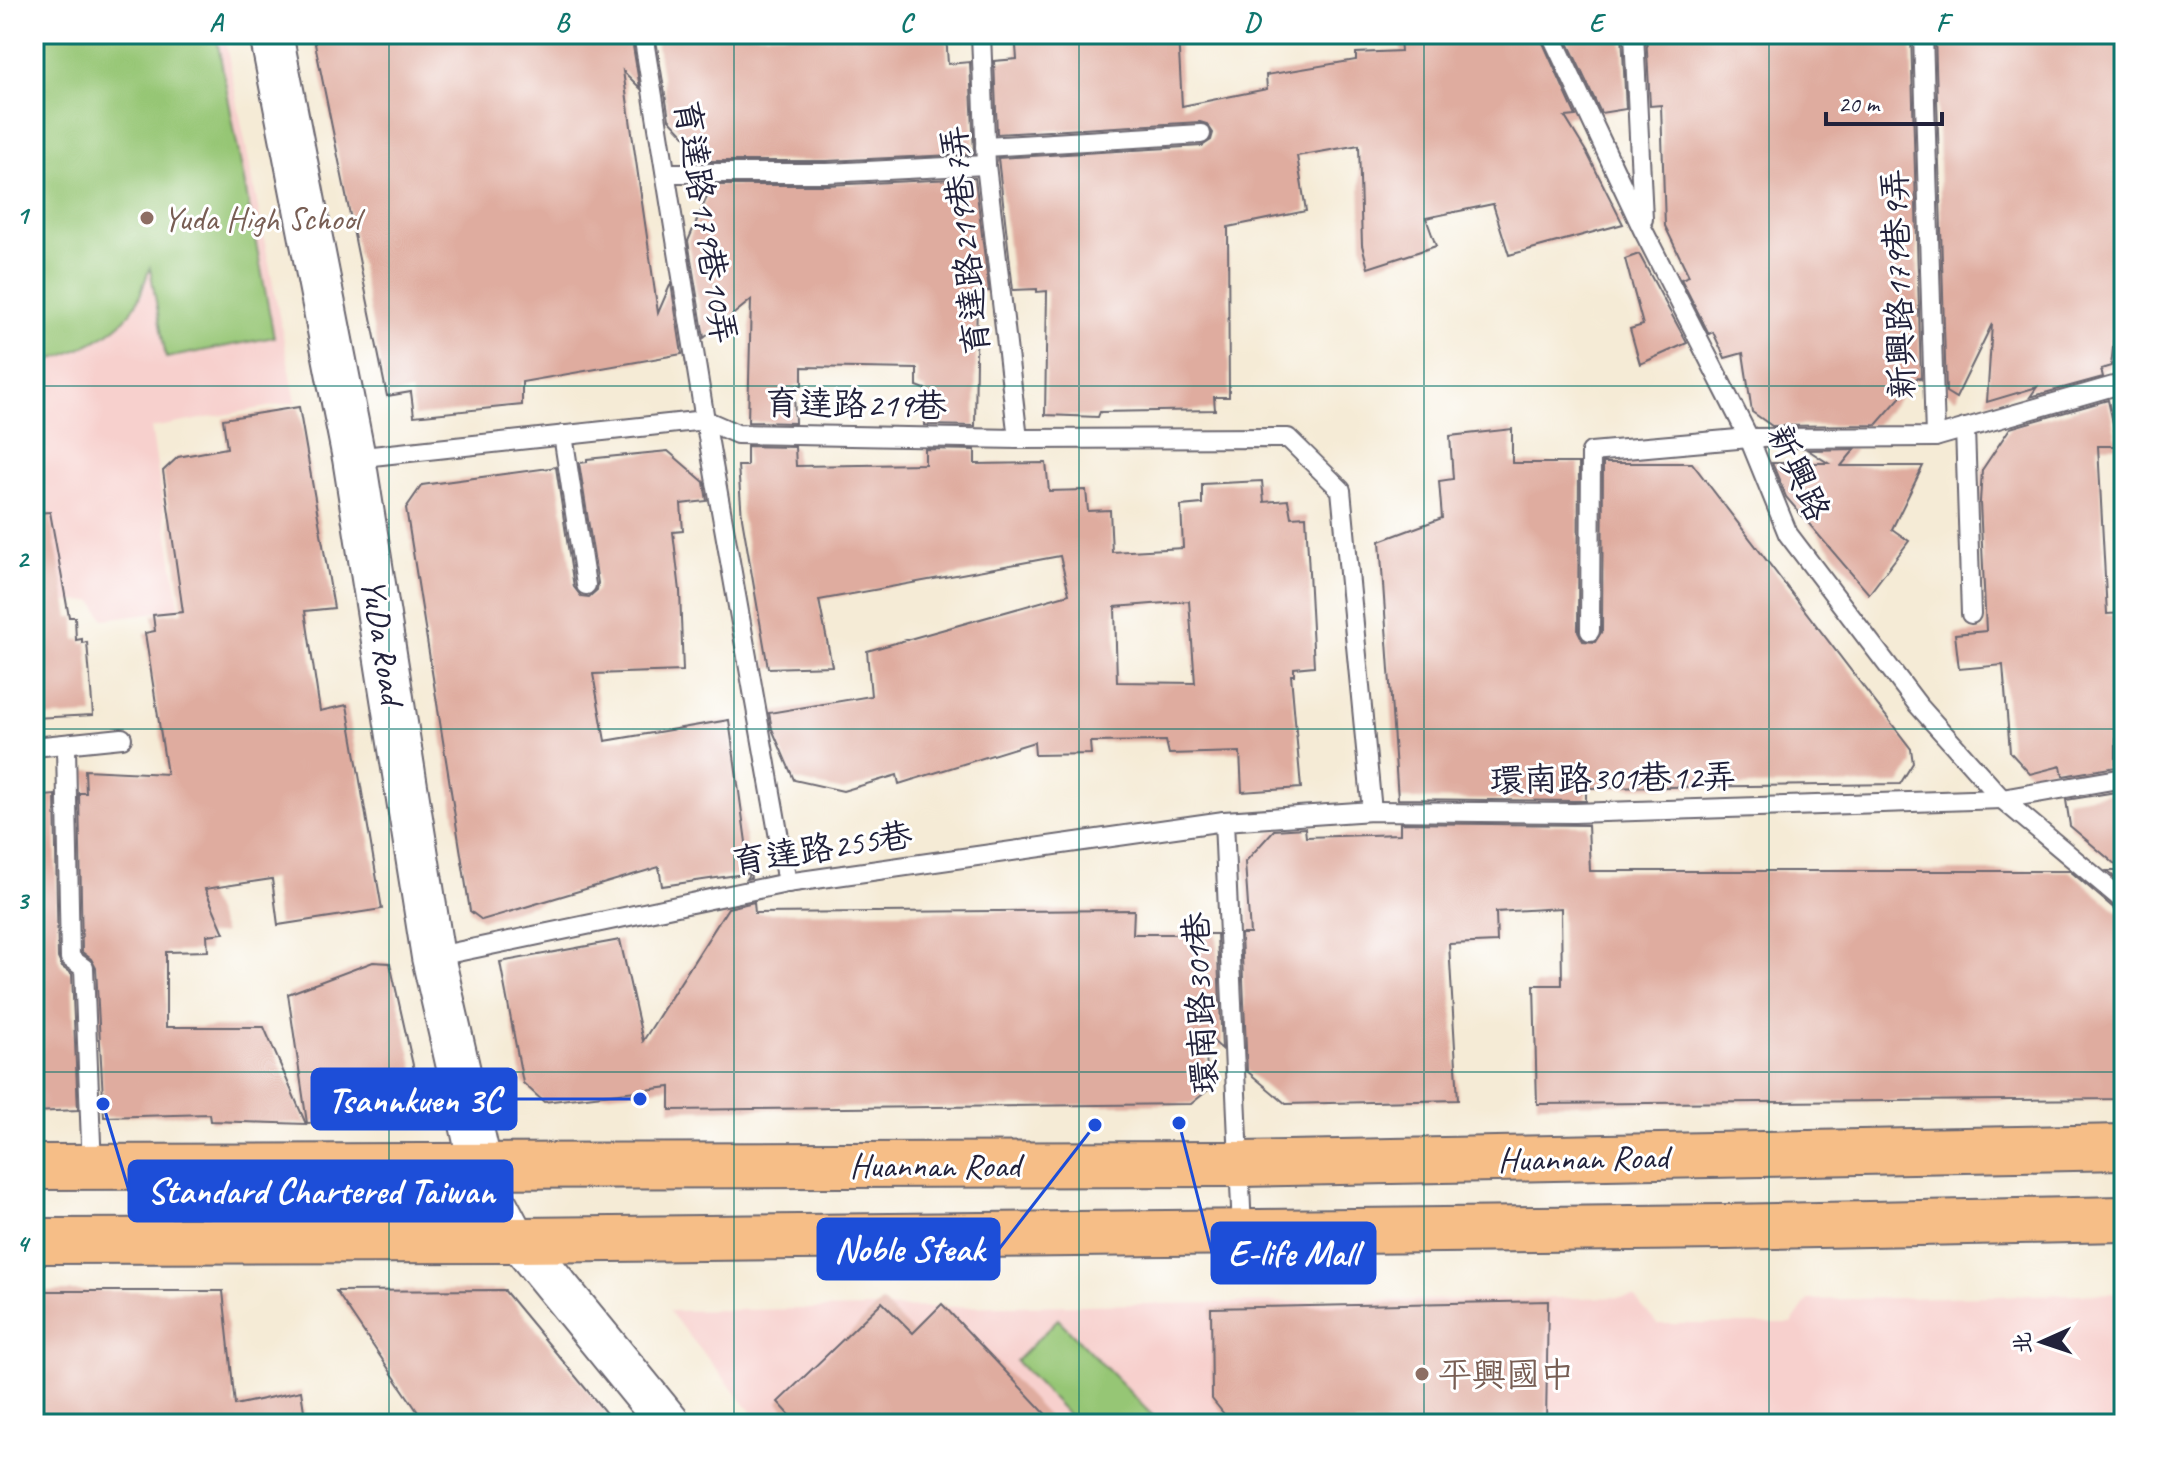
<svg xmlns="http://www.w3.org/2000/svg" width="2158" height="1458" viewBox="0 0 2158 1458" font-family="Caveat,'LXGW WenKai TC',sans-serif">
<rect width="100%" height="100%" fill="#fff"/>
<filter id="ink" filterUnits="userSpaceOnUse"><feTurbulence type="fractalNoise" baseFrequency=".0125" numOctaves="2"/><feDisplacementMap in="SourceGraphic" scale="16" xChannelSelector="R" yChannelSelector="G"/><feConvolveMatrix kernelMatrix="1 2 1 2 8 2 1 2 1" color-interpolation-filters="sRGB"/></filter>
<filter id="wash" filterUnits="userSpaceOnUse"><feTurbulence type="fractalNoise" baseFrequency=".006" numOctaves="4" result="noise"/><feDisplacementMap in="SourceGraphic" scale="32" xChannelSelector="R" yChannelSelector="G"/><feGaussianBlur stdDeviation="1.8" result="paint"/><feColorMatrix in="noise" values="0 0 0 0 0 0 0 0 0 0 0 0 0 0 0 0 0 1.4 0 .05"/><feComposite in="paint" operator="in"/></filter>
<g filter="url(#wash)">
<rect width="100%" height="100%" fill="#f5ebd6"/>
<g fill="#f7d0cd">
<polygon points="34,34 224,34 296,402 151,428 180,609 104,619 93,601 34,603"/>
<polygon points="2124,1293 2124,1424 761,1424 669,1311 1634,1297 1657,1324 1791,1324 1808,1300"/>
</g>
<g fill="#96c675" stroke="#5c7458" stroke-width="2">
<path d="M 34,34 L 216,34 L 274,337 L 166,358 L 150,268 C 145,279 142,293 136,304 C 119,336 67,356 34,365 Z"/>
<polygon points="1058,1319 1161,1424 1077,1424 1016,1361"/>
</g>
<g id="blocks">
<g fill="#dfac9f" fill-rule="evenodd">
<polygon points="313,34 631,34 640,88 623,71 658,313 671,283 682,354 522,382 522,405 414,416 411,392 387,396"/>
<polygon points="655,34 946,34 948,64 970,62 974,154 827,161 708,161 669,119"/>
<polygon points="1015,34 1178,34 1182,106 1267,89 1266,75 1356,60 1356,53 1401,51 1400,40 1436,34 1539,34 1576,116 1565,117 1587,153 1623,224 1509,255 1493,204 1426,218 1436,246 1368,268 1362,245 1359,145 1297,156 1306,211 1228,227 1229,397 1214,397 1215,410 1100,412 1098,417 1045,415 1047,291 1037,292 1037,289 1013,290 998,158 1202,146 1211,140 1213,133 1207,124 1200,122 997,134 994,61 1017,59"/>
<polygon points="1564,34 1622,34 1626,109 1601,113"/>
<polygon points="1646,34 1911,34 1921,379 1918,377 1876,425 1772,426 1752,412 1743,353 1725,358 1713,332 1709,334 1681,279 1689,276 1665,226 1661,105 1650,106"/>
<polygon points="1935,34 2124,34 2124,283 2120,283 2111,366 2101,369 2103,377 2030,397 2037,387 1987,402 1992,324 1956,398 1946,392"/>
<polygon points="975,178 989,291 977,292 975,426 925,425 925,389 917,386 917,369 802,367 802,385 794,386 795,423 748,422 751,300 704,338 688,241 712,185 827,185"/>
<polygon points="1639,254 1687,343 1640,364 1630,329 1643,325 1625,259"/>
<polygon points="2108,400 2118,446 2098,446 2107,614 2124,613 2124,738 2116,739 2116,767 2063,776 2061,766 2030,774 2010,752 2003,665 1959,669 1955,634 1986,631 1980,502 1982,470 2010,428"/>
<polygon points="299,407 334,608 305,611 320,711 347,705 382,909 278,925 272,879 205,889 224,933 207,935 208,951 166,952 166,1027 264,1027 306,1124 210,1121 209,1114 104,1117 96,968 91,959 82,952 79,793 86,793 85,770 167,774 145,633 155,631 153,615 183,612 163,471 178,457 227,448 223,419"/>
<polygon points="1512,429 1512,463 1579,463 1578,631 1583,641 1595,642 1602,631 1603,463 1692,463 1911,749 1913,763 1900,784 1586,788 1586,801 1574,801 1398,799 1380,541 1442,518 1439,481 1453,479 1450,436"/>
<path d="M 747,446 L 795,447 L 796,466 L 925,464 L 925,449 L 975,450 L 975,464 L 1046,463 L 1049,491 L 1086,490 L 1088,511 L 1110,510 L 1112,552 L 1183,548 L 1181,506 L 1202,504 L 1202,484 L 1262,481 L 1264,502 L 1288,500 L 1291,517 L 1306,516 L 1314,666 L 1294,668 L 1294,675 L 1291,675 L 1301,788 L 1242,792 L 1240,752 L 1169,754 L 1166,741 L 1090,742 L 1091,754 L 1035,755 L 1034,742 L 899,784 L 897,775 L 843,791 L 794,780 L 772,729 L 769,713 L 871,696 L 867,651 L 1069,594 L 1060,556 L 819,600 L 832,666 L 768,668 L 742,518 L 738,466 L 747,466 ZM 1189,601 L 1195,683 L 1117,682 L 1115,607 Z"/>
<polygon points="1855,449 1841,466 1923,466 1892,529 1909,541 1869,594 1786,497 1772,463 1828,463 1808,450"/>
<polygon points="668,451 704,482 707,501 681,504 683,531 673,532 680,591 683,671 593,674 605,741 729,720 751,878 746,879 750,873 662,886 659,867 482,920 470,911 406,508 422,485 556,467 574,587 581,596 589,597 597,590 598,583 579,463 587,462 587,459"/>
<polygon points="50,512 69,617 75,617 76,640 82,639 82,643 87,642 93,715 34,718 34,513"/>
<polygon points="2116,792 2116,804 2124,803 2124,885 2107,871 2123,871 2070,826 2066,800"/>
<polygon points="55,795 58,958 62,967 72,974 78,1110 34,1112 34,797"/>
<polygon points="1400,823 1588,825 1590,871 2070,871 2116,910 2124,913 2124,1099 1537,1104 1534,985 1562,985 1561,908 1496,912 1497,942 1449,944 1458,1100 1286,1104 1247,1071 1241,934 1250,934 1245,862 1274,830 1305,828 1306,837 1400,834"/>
<polygon points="754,902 755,913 1134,910 1133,934 1217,934 1222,1049 1205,1034 1208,1090 1191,1104 670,1110 670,1087 544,1102 523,1083 500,962 620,940 643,1041 728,908"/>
<polygon points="373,962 390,963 417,1083 400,1101 345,1121 307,1123 288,994"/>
<polygon points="504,1290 615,1424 426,1424 336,1291"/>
<polygon points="34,1291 223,1291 235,1405 301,1391 306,1424 34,1424"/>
<polygon points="1548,1301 1546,1424 1232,1424 1212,1399 1211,1308"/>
<polygon points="882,1302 913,1333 942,1304 1055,1424 798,1424 778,1402"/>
</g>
</g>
</g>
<g filter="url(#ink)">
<use href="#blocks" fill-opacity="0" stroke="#6c6871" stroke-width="2"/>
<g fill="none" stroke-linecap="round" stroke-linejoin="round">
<defs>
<g id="service">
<polyline points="643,34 705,420 787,883"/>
<polyline points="981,34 986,165 1018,439"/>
<polyline points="1551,34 1643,230 1749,438 1788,534 1918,705 2002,799 2124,901"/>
<polyline points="1634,34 1643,219"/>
<polyline points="1923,34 1935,437"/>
<polyline points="985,147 1201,134"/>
<polyline points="666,173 827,173 986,165"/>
<polyline points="1965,428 1971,614"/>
<polyline points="563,435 586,585"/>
<polyline points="354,458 705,420 737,434 1018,439 1288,438 1341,490 1372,811"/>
<polyline points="1590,631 1591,452 1749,438 1935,437 2124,383"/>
<polyline points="66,746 70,958 84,968 92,1167"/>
<polyline points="34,747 122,738"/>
<polyline points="1224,821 1242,1230"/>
<polyline points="433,957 787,883 1224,821 1372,811 1574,813 2002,799 2124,778"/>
</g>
<polyline id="minor" points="481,1168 519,1240"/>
<g id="tertiary">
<polyline points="271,34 354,458 433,957 481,1168"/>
<polyline points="519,1240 669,1424"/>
</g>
<g id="primary">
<polyline points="34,1167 1240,1164 2124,1147"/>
<polyline points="34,1241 519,1240 1724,1227 2124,1219"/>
</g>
</defs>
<use href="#service" stroke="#6c6871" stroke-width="22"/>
<use href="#minor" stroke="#6c6871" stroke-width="38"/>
<use href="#tertiary" stroke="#6c6871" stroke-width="46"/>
<use href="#primary" stroke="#6c6871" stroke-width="48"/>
<use href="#service" stroke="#fff" stroke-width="18"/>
<use href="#minor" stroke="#fff" stroke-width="34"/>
<use href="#tertiary" stroke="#fff" stroke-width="42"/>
<use href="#primary" stroke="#f6be87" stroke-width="44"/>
</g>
</g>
<path fill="none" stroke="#0f766e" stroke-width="2" stroke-opacity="0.55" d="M 389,34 L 389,1424M 734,34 L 734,1424M 1079,34 L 1079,1424M 1424,34 L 1424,1424M 1769,34 L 1769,1424M 34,386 L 2124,386M 34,729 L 2124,729M 34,1072 L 2124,1072"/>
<g fill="#8d6e63" stroke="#fff" stroke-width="3">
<circle cx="147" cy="218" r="8"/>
<circle cx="1422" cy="1374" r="8"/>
</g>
<g text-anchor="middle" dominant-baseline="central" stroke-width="6" stroke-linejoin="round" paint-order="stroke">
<g font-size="34" fill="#785e54" stroke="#fff" text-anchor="start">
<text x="163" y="218">Yuda High School</text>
<text x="1438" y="1374">平興國中</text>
</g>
<g font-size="34" fill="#22223b" stroke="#fff">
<text transform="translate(706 222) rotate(81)">育達路179巷10弄</text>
<text transform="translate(965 240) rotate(-96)">育達路219巷7弄</text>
<text transform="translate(1898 284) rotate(-92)">新興路179巷9弄</text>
<text transform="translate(856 404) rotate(1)">育達路219巷</text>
<text transform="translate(1799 473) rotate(65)">新興路</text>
<text transform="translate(383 641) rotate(81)">YuDa Road</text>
<text transform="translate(1613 778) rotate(-1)">環南路301巷12弄</text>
<text transform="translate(822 848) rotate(-9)">育達路255巷</text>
<text transform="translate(1200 1003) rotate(-93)">環南路301巷</text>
<text transform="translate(1583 1158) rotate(-1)">Huannan Road</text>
<text x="935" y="1165">Huannan Road</text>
</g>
</g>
<path fill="none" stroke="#1d4ed8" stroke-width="3" d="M640 1099L516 1099M103 1104L129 1191M1095 1125L999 1249M1179 1123L1212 1253"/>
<g fill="#1d4ed8" stroke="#fff" stroke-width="3">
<circle cx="640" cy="1099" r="8"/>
<circle cx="103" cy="1104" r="8"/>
<circle cx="1095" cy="1125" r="8"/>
<circle cx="1179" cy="1123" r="8"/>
</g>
<g fill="#1d4ed8" stroke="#1d4ed8" stroke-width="3">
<rect x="312" y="1069" width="204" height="60" rx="8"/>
<rect x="129" y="1161" width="383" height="60" rx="8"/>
<rect x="818" y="1219" width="181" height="60" rx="8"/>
<rect x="1212" y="1223" width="163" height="60" rx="8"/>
</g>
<g font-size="36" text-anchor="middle" font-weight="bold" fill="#fff">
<text x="414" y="1112">Tsannkuen 3C</text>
<text x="321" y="1203">Standard Chartered Taiwan</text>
<text x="909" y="1261">Noble Steak</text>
<text x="1293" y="1265">E-life Mall</text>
</g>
<rect width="2158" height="1458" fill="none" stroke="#fff" stroke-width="88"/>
<g transform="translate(2042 1342) rotate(267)" stroke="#ffffff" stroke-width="6" paint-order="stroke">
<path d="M0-6L14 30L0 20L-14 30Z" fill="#22223b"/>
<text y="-12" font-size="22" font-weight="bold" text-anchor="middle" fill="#22223b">北</text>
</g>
<path d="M1826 112v12h116v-12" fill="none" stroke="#22223b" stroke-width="4"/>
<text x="1838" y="112" font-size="24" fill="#22223b" stroke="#ffffff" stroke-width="6" paint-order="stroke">20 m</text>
<rect x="44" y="44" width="2070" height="1370" fill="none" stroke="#0f766e" stroke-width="3"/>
<g font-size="26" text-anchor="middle" font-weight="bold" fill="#0f766e">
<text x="216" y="31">A</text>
<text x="562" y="31">B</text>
<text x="906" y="31">C</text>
<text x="1252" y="31">D</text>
<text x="1596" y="31">E</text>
<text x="1942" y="31">F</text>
<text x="22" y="224">1</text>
<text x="22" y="567">2</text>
<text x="22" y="909">3</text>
<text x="22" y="1252">4</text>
</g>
</svg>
